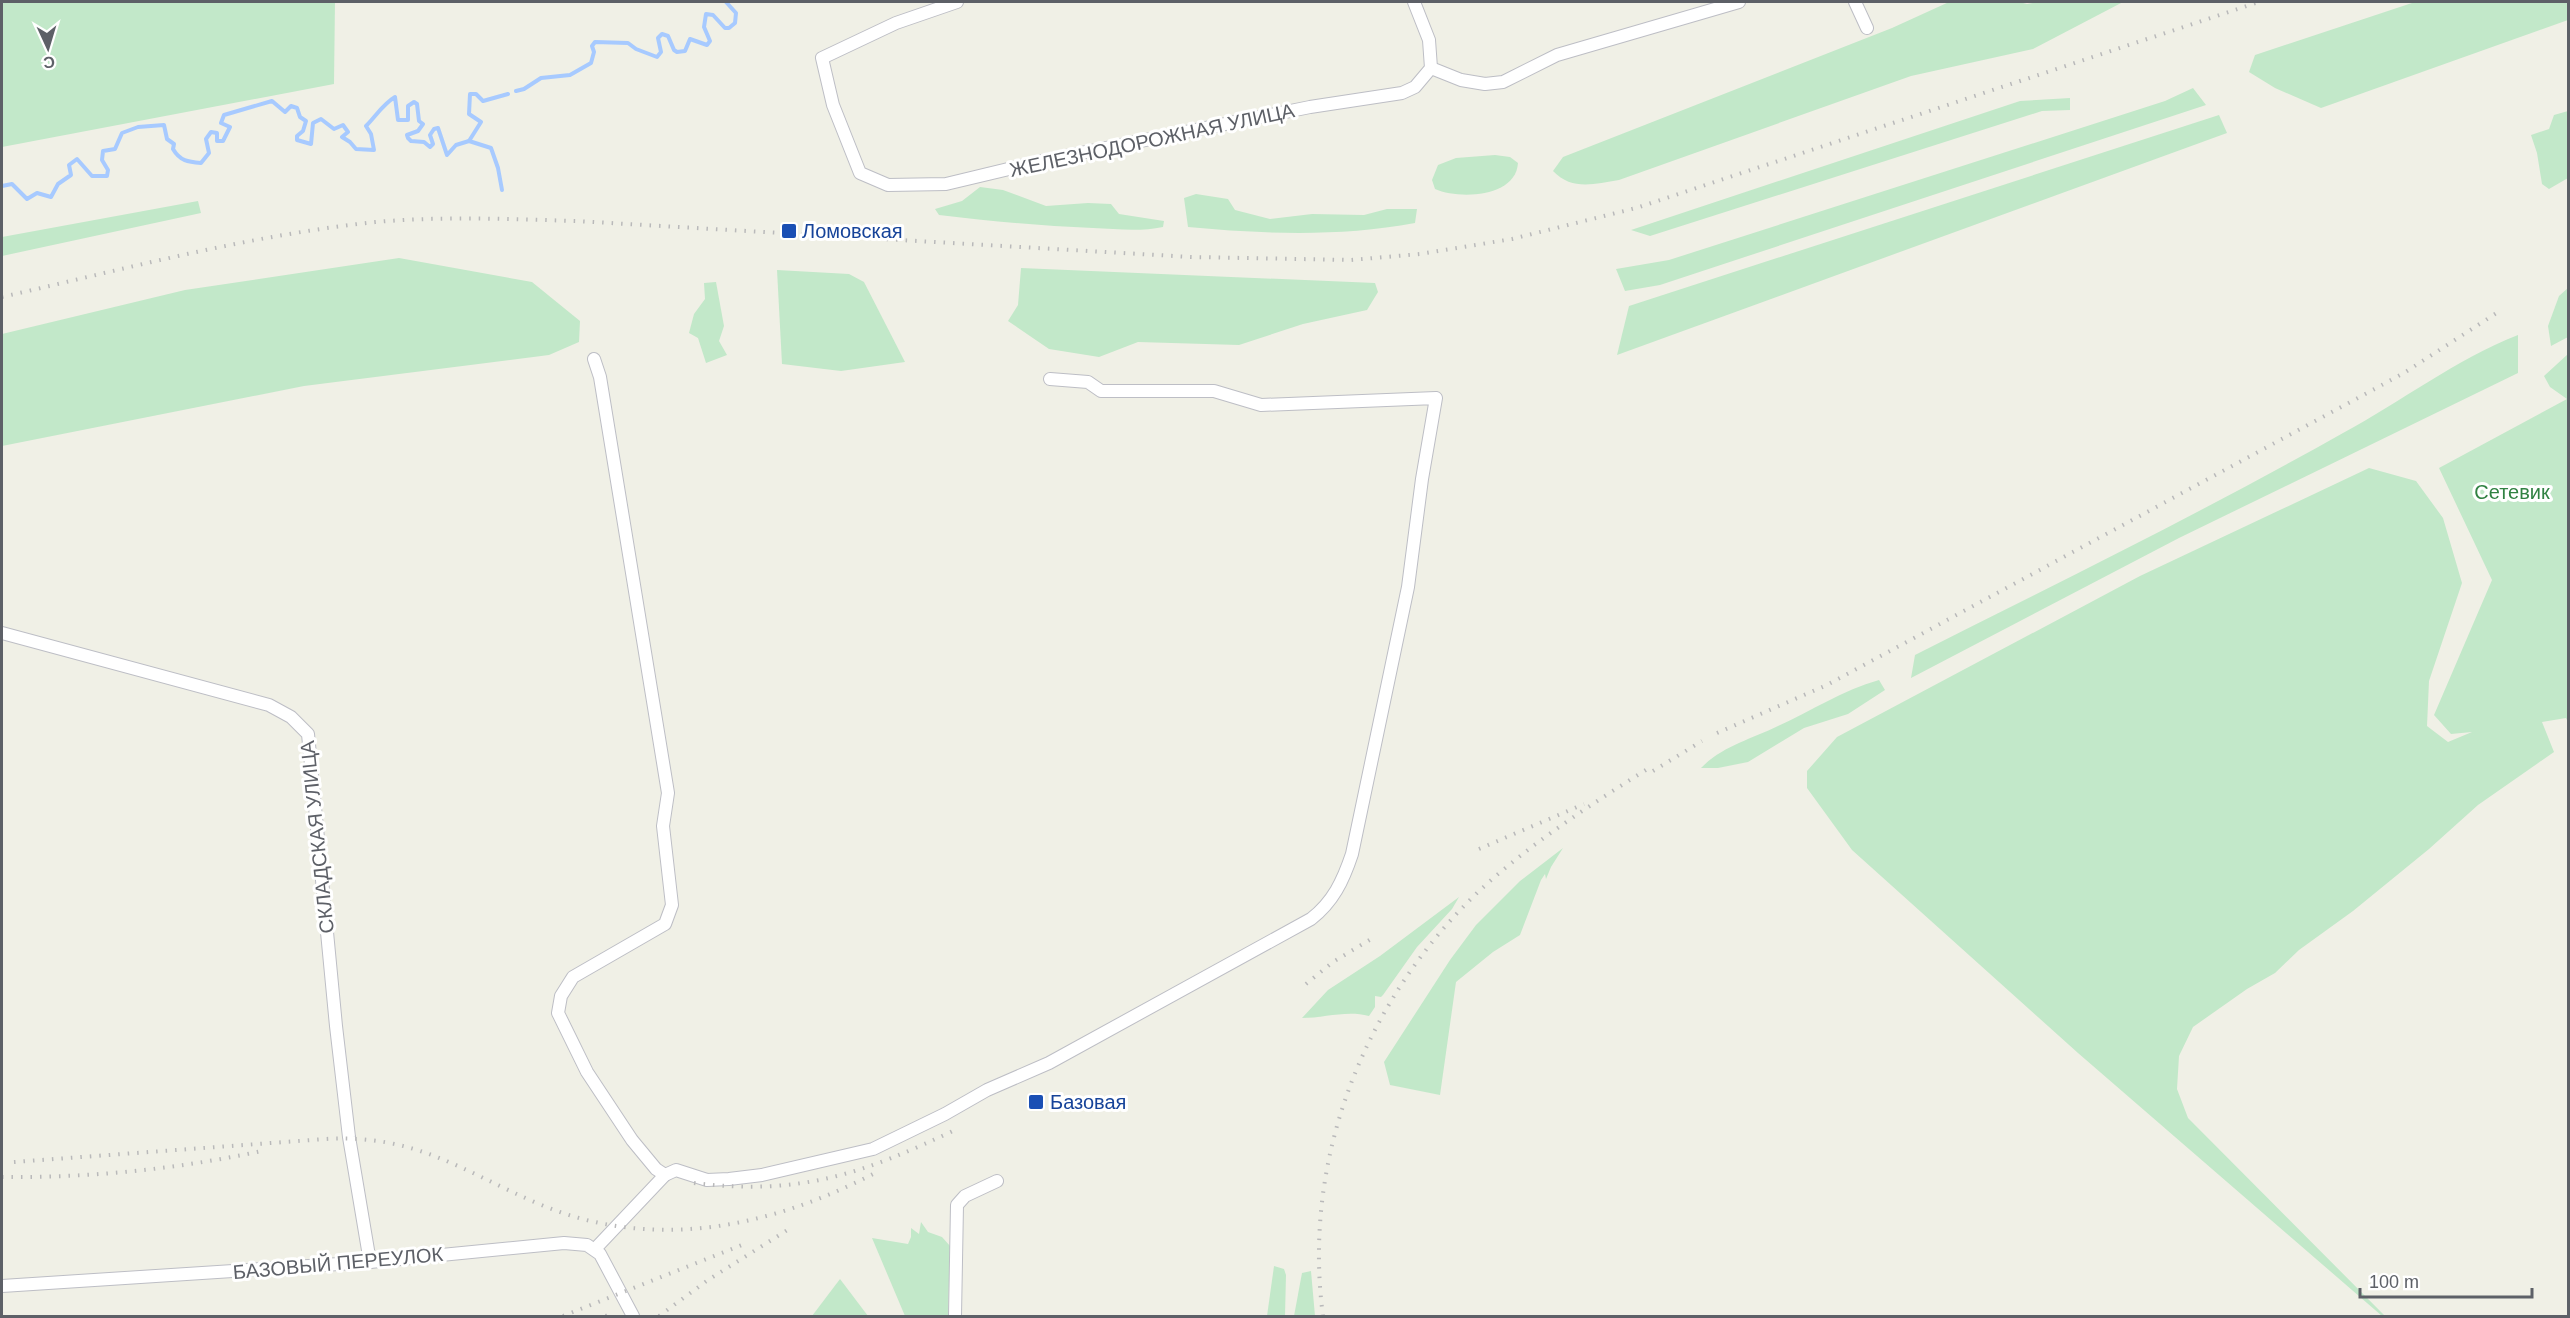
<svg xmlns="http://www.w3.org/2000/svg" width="2570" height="1318" viewBox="0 0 2570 1318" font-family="Helvetica,sans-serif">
<rect width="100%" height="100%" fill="#f0f0e6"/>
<g fill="#c2e8c9">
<polygon points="2,2 335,2 334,84 2,147"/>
<path d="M 1949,2 L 2019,2 L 2027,4 L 2039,2 L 2123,2 L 2033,49 L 1911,76 L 1619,180 C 1594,184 1572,191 1553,171 L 1563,157 L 1892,28 Z"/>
<polygon points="2415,2 2568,2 2568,20 2321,108 2275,88 2249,72 2255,55"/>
<polygon points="2193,88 2206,105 1660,285 1625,291 1616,269 1669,260 2165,101"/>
<polygon points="2070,98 2070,110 2042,111 1650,236 1631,230 2020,101"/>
<polygon points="2568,111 2568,178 2549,189 2542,184 2537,153 2531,135 2549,129 2554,115"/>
<polygon points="2219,115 2227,133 1617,355 1629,306"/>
<path d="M 1495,155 L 1510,157 L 1518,163 C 1516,197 1460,200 1435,189 L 1432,180 L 1438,165 L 1456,158 Z"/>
<path d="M 980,187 L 1003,190 L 1046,206 L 1088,203 L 1111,204 L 1119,214 L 1164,221 L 1163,227 C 1140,232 1116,229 1093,228 C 1041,226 990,221 939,215 L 935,209 L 962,201 Z"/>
<path d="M 1196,194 L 1228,199 L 1235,210 L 1270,219 L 1312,214 L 1364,215 L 1387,209 L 1417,209 L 1415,223 C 1340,237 1264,234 1188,227 L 1184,198 Z"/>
<polygon points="198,201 201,213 2,256 2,237"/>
<polygon points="399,258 532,282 580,321 579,342 549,355 304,386 2,446 2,334 185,290"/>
<polygon points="1021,268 1375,283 1378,292 1367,310 1303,324 1239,345 1138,342 1099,357 1049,349 1008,321 1018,305"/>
<polygon points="777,270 849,274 864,282 905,362 841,371 782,364"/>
<polygon points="716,282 724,326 719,341 727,355 706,363 698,338 689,333 694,314 705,299 704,283"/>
<polygon points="2568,288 2568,337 2551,346 2548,326 2559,296"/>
<path d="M 2518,335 L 2518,373 L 2179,538 L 1911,678 L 1915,655 C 2058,583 2203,512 2343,433 C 2402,401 2455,360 2518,335 Z"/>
<polygon points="2568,354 2568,722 2566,718 2542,722 2554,752 2478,805 2429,849 2353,911 2299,950 2275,973 2247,989 2193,1027 2179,1056 2177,1089 2188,1118 2385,1316 2382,1316 2078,1053 1852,850 1807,788 1807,771 1837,737 2140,576 2369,468 2416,481 2443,518 2462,583 2429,681 2427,726 2448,742 2472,732 2451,734 2434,715 2492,580 2439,468 2567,399 2550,387 2544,376"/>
<path d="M 1879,680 L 1885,690 L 1848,714 L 1804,728 L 1748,762 L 1718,768 L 1701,768 C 1721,747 1751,739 1778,726 C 1811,711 1843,690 1879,680 Z"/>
<polygon points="1563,848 1551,867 1546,879 1545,874 1541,880 1520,935 1493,952 1456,982 1440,1095 1390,1085 1384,1062 1450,960 1476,925 1520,881"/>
<path d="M 1459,897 L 1452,909 L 1417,947 L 1383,995 L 1381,997 L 1375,996 L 1375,1007 L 1369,1016 C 1346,1010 1325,1018 1302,1018 L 1328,990 L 1380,956 Z"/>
<polygon points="921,1222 928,1232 942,1237 950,1246 948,1316 905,1316 872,1238 908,1244 911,1237 911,1228 919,1234"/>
<polygon points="1274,1266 1284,1269 1286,1275 1285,1316 1267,1316"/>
<polygon points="1311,1271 1315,1316 1294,1316 1302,1273"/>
<polygon points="840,1279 868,1316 812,1316"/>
</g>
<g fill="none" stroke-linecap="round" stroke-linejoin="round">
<g stroke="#a7caff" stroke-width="4">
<polyline points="516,91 524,89 541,78 570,75 591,63 594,52 592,46 595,42 628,43 636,49 657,57 661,52 658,38 662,34 668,36 674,50 677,52 685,51 690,39 707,45 710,41 704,27 706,14 713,15 725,28 729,28 735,23 736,13 726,2"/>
<polyline points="469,141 491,148 498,168 502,190"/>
<path d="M 2,186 L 12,184 L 27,199 L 37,193 L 51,197 L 58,184 L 71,175 L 69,165 L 77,159 L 92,176 L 107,176 L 108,170 L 102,160 L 103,151 L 115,149 L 122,133 L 138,127 L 164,125 L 167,139 L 174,144 L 173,149 C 180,161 188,162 201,163 L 209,153 L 206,139 L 211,132 L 217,133 L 217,141 L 223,141 L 230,127 L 221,123 L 224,115 L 272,101 L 285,112 L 291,106 L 297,108 L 300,117 L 306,121 L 303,131 L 297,136 L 297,140 L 311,144 L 313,123 L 321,119 L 334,129 L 343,125 L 348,132 L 342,137 L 350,142 L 356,149 L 374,150 L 371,134 L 366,126 C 376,116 383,104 395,97 L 398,120 L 408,120 L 408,106 L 414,102 L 417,104 L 419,121 L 423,124 L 418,131 L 407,135 L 408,138 L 411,141 L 424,142 L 430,147 L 433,144 L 430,135 L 434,129 L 438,128 L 447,155 L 456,145 L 469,141 L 481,122 L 469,114 L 470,94 L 476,94 L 483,101 L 508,94"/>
</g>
<defs>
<g id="minor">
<polyline points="957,2 896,23 822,58 833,105 860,173 888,185 946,184 1046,160 1310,107 1402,93 1415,87 1431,68 1429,40 1414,2"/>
<polyline points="1855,2 1867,28"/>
<polyline points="1431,68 1461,80 1485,84 1503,82 1557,55 1739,2"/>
<polyline points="594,359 600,377 668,793 663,826 672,905 665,924 573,977 561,996 558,1013 587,1072 632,1140 656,1169 665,1175"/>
<polyline points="2,633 269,705 291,717 308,734 336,1026 349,1137 370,1262"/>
<path d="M 595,1249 L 665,1175 L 676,1170 L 707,1180 L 729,1179 L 762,1175 L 873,1149 L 945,1114 L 987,1090 L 1049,1063 L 1311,919 C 1333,902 1343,881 1352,854 L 1408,587 L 1422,479 L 1436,398 L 1261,405 L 1214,391 L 1101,391 L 1088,382 L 1050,379"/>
<polyline points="2,1286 370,1262 564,1243 587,1245 600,1254 633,1316"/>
<polyline points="955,1316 957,1205 965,1196 997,1181"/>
</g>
</defs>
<use href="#minor" stroke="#bdbec5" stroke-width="14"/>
<use href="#minor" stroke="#fff" stroke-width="12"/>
<g stroke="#b9b9ba" stroke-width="4" stroke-dasharray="1.5 8" stroke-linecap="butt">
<path d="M 2,297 C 125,269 250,235 376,222 C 443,216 510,219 576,221 L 1191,257 L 1351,260 L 1420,254 L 1512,239 L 1636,208 L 2259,2"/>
<polyline points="1717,733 1827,685 2404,373 2498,312"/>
<polyline points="1653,771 1702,741"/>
<polyline points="1479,849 1584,804"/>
<polyline points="1306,984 1333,962 1376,936"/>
<path d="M 14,1162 L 325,1139 C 416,1134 460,1170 539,1204 C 652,1252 769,1228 875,1173"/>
<path d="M 2,1177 C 89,1178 180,1169 266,1150"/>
<path d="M 694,1183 C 800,1196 862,1174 957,1129"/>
<polyline points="563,1316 742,1245"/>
<polyline points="606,1316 609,1314"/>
<polyline points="659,1316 708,1280 789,1229"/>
<path d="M 1323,1316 C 1302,1160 1364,1002 1477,893 C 1528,845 1590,805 1649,768"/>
</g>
</g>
<g fill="#1a4fb4" stroke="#fff" stroke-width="2">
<rect x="781" y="223" width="16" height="16" rx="3"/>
<rect x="1028" y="1094" width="16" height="16" rx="3"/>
</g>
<g text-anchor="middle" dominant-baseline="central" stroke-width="6" stroke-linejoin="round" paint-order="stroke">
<g font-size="20" fill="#5d6067" stroke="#fff">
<text transform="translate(1152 140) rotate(-12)">ЖЕЛЕЗНОДОРОЖНАЯ УЛИЦА</text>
<text transform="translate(317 837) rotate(-96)">СКЛАДСКАЯ УЛИЦА</text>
<text transform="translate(338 1263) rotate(-5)">БАЗОВЫЙ ПЕРЕУЛОК</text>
</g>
<g font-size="20" fill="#164399" stroke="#fff" text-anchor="start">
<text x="802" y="231">Ломовская</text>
<text x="1050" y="1102">Базовая</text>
</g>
<g font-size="20" fill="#318243" stroke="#fff">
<text x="2512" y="492">Сетевик</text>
</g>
</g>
<rect width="2570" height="1318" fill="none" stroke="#5d6067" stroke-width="6"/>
<g transform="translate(48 48) rotate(176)" stroke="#ffffff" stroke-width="4.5" paint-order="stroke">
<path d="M0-4.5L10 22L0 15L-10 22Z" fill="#5d6067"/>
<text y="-9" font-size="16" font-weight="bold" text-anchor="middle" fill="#5d6067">С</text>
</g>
<path d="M2360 1288v9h172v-9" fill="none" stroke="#5d6067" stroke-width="3"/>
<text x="2369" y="1288" font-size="18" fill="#5d6067" stroke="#ffffff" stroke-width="4.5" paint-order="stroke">100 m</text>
</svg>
